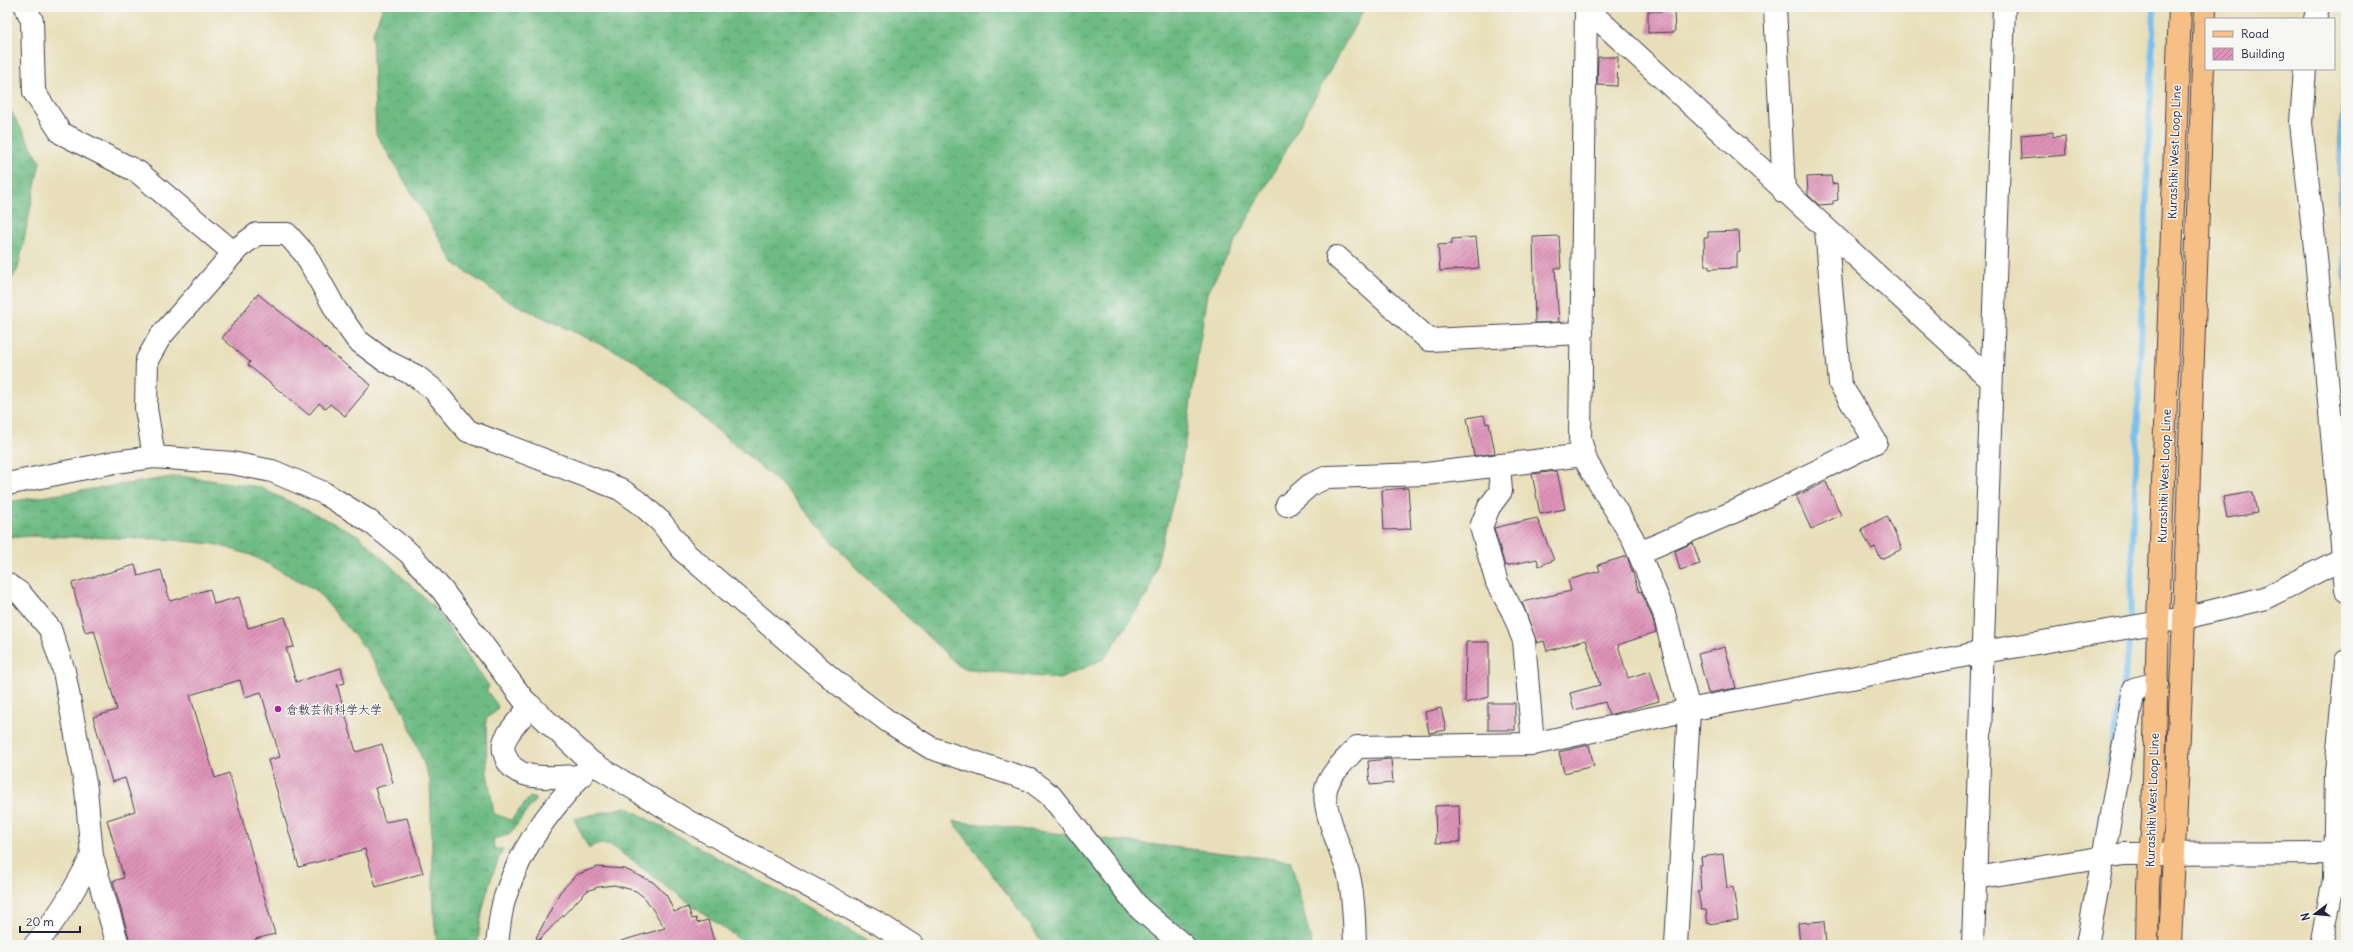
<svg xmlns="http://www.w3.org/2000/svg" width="2353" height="952" viewBox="0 0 2353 952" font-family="Delius,'Klee One',sans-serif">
<defs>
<pattern id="forest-crowns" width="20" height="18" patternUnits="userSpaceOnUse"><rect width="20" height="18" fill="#6ebb84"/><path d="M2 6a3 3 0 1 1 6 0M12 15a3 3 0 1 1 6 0" fill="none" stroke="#5a986d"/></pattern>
<pattern id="water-ripples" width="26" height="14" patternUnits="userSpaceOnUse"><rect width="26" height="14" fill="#78c0f0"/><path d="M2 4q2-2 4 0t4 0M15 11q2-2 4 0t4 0" fill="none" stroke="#629cc4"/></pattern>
<pattern id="building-hatch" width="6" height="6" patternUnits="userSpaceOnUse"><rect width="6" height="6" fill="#de93b8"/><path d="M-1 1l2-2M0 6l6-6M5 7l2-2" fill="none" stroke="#b47897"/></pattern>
</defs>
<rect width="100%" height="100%" fill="#f6f6f2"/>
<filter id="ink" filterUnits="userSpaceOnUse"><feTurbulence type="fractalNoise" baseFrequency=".025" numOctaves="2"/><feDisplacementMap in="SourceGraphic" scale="8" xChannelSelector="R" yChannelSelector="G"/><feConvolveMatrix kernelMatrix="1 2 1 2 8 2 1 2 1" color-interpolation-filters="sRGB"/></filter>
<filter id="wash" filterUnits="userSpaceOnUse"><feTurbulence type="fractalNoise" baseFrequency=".012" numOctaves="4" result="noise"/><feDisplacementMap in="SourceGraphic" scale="16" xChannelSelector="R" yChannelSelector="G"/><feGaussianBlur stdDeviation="0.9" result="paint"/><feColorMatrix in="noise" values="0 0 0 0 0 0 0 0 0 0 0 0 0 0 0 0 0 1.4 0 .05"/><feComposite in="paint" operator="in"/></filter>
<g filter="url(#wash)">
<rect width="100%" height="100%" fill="#e8dfba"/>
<g fill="url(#forest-crowns)" stroke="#486e60">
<polygon points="383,7 1365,7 1207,293 1180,475 1149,592 1104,659 1060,679 961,668 858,570 782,485 634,360 508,301 455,264 376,134 372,35"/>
<polygon points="7,104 40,162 18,269 7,286"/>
<path d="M 179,476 L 259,487 L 358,535 L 434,607 L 489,686 L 487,691 L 498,706 L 496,711 L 486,719 L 487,773 L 494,814 L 511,820 L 530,797 L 536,799 L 509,835 L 493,839 L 494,849 L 503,849 C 489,880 480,911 478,945 L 437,945 L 434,915 L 430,780 L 405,714 L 365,648 L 316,590 L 251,555 L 214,544 L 162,539 L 30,536 L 7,538 L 7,502 Z"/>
<polygon points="626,807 876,945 747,945 609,844 594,845 589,849 574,819"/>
<polygon points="953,821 1291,861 1312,945 1044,945"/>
</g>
<path fill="url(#water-ripples)" stroke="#4d7196" d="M 2346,69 L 2346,305 C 2339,225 2333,150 2346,69 Z"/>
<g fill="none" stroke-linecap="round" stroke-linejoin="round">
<polyline stroke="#78c0f0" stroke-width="6" points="2109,763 2131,638 2130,618 2154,7"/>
</g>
<g id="blocks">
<g fill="url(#building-hatch)">
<polygon points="1648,11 1674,11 1675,32 1648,33"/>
<polygon points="1598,57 1618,57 1617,86 1597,85"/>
<polygon points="2053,132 2053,137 2065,136 2066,155 2022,159 2021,135"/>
<polygon points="1831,176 1832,184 1837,183 1838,200 1833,201 1833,204 1819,205 1808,195 1807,177"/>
<polygon points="1739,231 1740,252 1737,253 1737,268 1709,269 1709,266 1705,266 1704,238 1708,238 1708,232"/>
<polygon points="1559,236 1561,268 1555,268 1559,322 1535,323 1533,237"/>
<polygon points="1476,237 1479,268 1440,271 1438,245 1452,244 1452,239"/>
<polygon points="258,294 371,385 345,416 330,404 326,409 319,403 309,415 248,365 250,362 222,338"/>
<polygon points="1484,415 1486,424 1489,423 1495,453 1474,456 1467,418"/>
<polygon points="1557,471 1565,509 1540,514 1532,474"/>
<polygon points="1826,482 1841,515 1811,529 1796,496"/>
<polygon points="1408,488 1411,529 1384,530 1382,490"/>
<polygon points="2253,492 2257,513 2227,518 2223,497"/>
<polygon points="1887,516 1902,549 1881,559 1875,547 1871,549 1861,529"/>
<polygon points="1537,518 1554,560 1539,566 1537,559 1505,566 1494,528"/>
<polygon points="1693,543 1700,564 1680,570 1675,551"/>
<polygon points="1627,556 1639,592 1641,591 1652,617 1656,632 1618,645 1628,678 1650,671 1659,701 1609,715 1605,702 1574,710 1570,693 1600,685 1586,640 1547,651 1544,641 1537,643 1522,602 1571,591 1568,580 1600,571 1598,565"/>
<polygon points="135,565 138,576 161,570 170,601 210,589 214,604 239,597 248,628 285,617 294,647 286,648 296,682 341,668 345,683 337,685 356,752 382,744 393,783 375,788 385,822 407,818 423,873 376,887 365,849 299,867 268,760 280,757 261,692 245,697 240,680 190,695 215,778 229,773 275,934 255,939 257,945 131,945 113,881 124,878 107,820 135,811 125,778 112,782 93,717 117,710 94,630 85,632 72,583"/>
<polygon points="1466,642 1489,642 1489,697 1465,703"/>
<polygon points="1725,647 1736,688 1708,693 1698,654"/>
<rect x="1488" y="703" width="27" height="27"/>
<polygon points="1441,708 1446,730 1429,733 1425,712"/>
<polygon points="1589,745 1594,766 1564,773 1559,752"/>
<polygon points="1391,759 1393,783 1370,785 1368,761"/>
<polygon points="1459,805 1460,842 1436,843 1435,806"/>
<polygon points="1723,854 1727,888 1733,887 1738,920 1708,924 1706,910 1701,910 1698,892 1701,891 1699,865 1702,865 1701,857"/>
<polygon points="597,867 625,869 653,882 667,896 674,912 688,907 692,919 696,918 697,923 708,920 715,945 622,945 621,941 665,928 645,898 636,891 614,885 598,887 587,891 539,940 536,938 560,892 576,875"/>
<polygon points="1824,921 1826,945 1800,945 1798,923"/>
</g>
</g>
</g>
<g filter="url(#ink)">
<use href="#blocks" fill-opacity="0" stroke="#403e4e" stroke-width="1"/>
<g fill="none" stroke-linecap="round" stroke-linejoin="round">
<defs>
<g id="minor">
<polyline points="26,7 32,21 34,92 61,133 138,172 234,253"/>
<polyline points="1586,7 1580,439 1587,463 1632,537 1664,613 1689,710 1676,945"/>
<polyline points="1775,7 1784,192"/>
<polyline points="1586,8 1991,380"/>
<polyline points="2315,19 2318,7"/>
<polyline points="2305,69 2301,123 2316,257 2346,590"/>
<polyline points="1337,257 1429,340 1582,333"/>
<polyline points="154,457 146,408 147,360 160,337 238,248 257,234 287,234 305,254 336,310 357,340 384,360 416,376 434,390 468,431 620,489 641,504 661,522 684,552 836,682 889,722 931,748 1030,780 1051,796 1140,909 1183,945"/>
<polyline points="1499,465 1501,491 1489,507 1481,527 1497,583 1513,612 1524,641 1533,744"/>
<polyline points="7,484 115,462 154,457 232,463 272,471 324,493 369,521 409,553 442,590 523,699 592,763 689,822 879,924 912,945"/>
<polyline points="1287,505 1310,485 1327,477 1426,474 1584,455"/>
<polyline points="1639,553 1738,510 1876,442 1840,384 1826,230"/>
<polyline points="7,584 20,593 50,629 64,671 86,789 92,856 118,945"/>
<path d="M 531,706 C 523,716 512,726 506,738 C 503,743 503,750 505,755 C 514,785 557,776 581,776"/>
<polyline points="1975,878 2124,854 2346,853"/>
<path d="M 35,945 C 58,918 76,888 92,856"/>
<path d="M 497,945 C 499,929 500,912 505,897 C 523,841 554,806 592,763"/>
<path d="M 1355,945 C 1354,921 1354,895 1348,872 C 1342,852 1321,807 1326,789 C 1330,773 1347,759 1357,747 L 1533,744 L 1689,710 L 1983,652 L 2184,618 L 2265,598 L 2344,558"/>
<polyline points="1973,945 2004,7"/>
<polyline points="2087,945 2134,689 2157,683"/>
<polyline points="2321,945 2334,879 2336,772 2346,661"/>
</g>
<g id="major">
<polyline points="2147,945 2148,885 2153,818 2158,623 2180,7"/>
<polyline points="2170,945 2184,618 2205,7"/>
</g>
</defs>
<use href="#minor" stroke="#403e4e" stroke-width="24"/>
<use href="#major" stroke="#403e4e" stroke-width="24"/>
<use href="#minor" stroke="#fff" stroke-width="22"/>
<use href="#major" stroke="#f5bf86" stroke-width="22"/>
</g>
</g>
<circle fill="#b5179e" stroke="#f6f6f2" stroke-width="1.5" cx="278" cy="709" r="4"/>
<g text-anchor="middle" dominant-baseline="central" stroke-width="3" stroke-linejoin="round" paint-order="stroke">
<g font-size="12" fill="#22223b" stroke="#f6f6f2">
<text transform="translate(2174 152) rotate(-88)">Kurashiki West Loop Line</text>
<text transform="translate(2164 476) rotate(-88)">Kurashiki West Loop Line</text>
<text transform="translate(2152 800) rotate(-88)">Kurashiki West Loop Line</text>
</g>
<g font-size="12" fill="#22223b" stroke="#f6f6f2" text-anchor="start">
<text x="286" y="709">倉敷芸術科学大学</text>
</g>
</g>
<rect width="2353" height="952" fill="none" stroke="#f6f6f2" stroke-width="24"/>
<rect x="2205" y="18" width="130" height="52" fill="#f6f6f2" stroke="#a1a1a9"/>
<rect x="2213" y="31" width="20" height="6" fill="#f5bf86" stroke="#a1a1a9"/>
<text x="2241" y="38" font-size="12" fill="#22223b">Road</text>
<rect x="2213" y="48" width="20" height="12" fill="url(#building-hatch)" stroke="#a1a1a9"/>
<text x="2241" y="58" font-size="12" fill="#22223b">Building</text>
<g transform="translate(2315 914) rotate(254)" stroke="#f6f6f2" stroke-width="3" paint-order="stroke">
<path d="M0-3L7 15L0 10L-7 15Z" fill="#22223b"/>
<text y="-6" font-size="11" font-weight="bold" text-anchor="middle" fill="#22223b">N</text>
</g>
<path d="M20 926v6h60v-6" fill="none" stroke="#22223b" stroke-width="2"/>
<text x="26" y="926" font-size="12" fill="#22223b" stroke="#f6f6f2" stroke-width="3" paint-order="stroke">20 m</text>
</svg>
